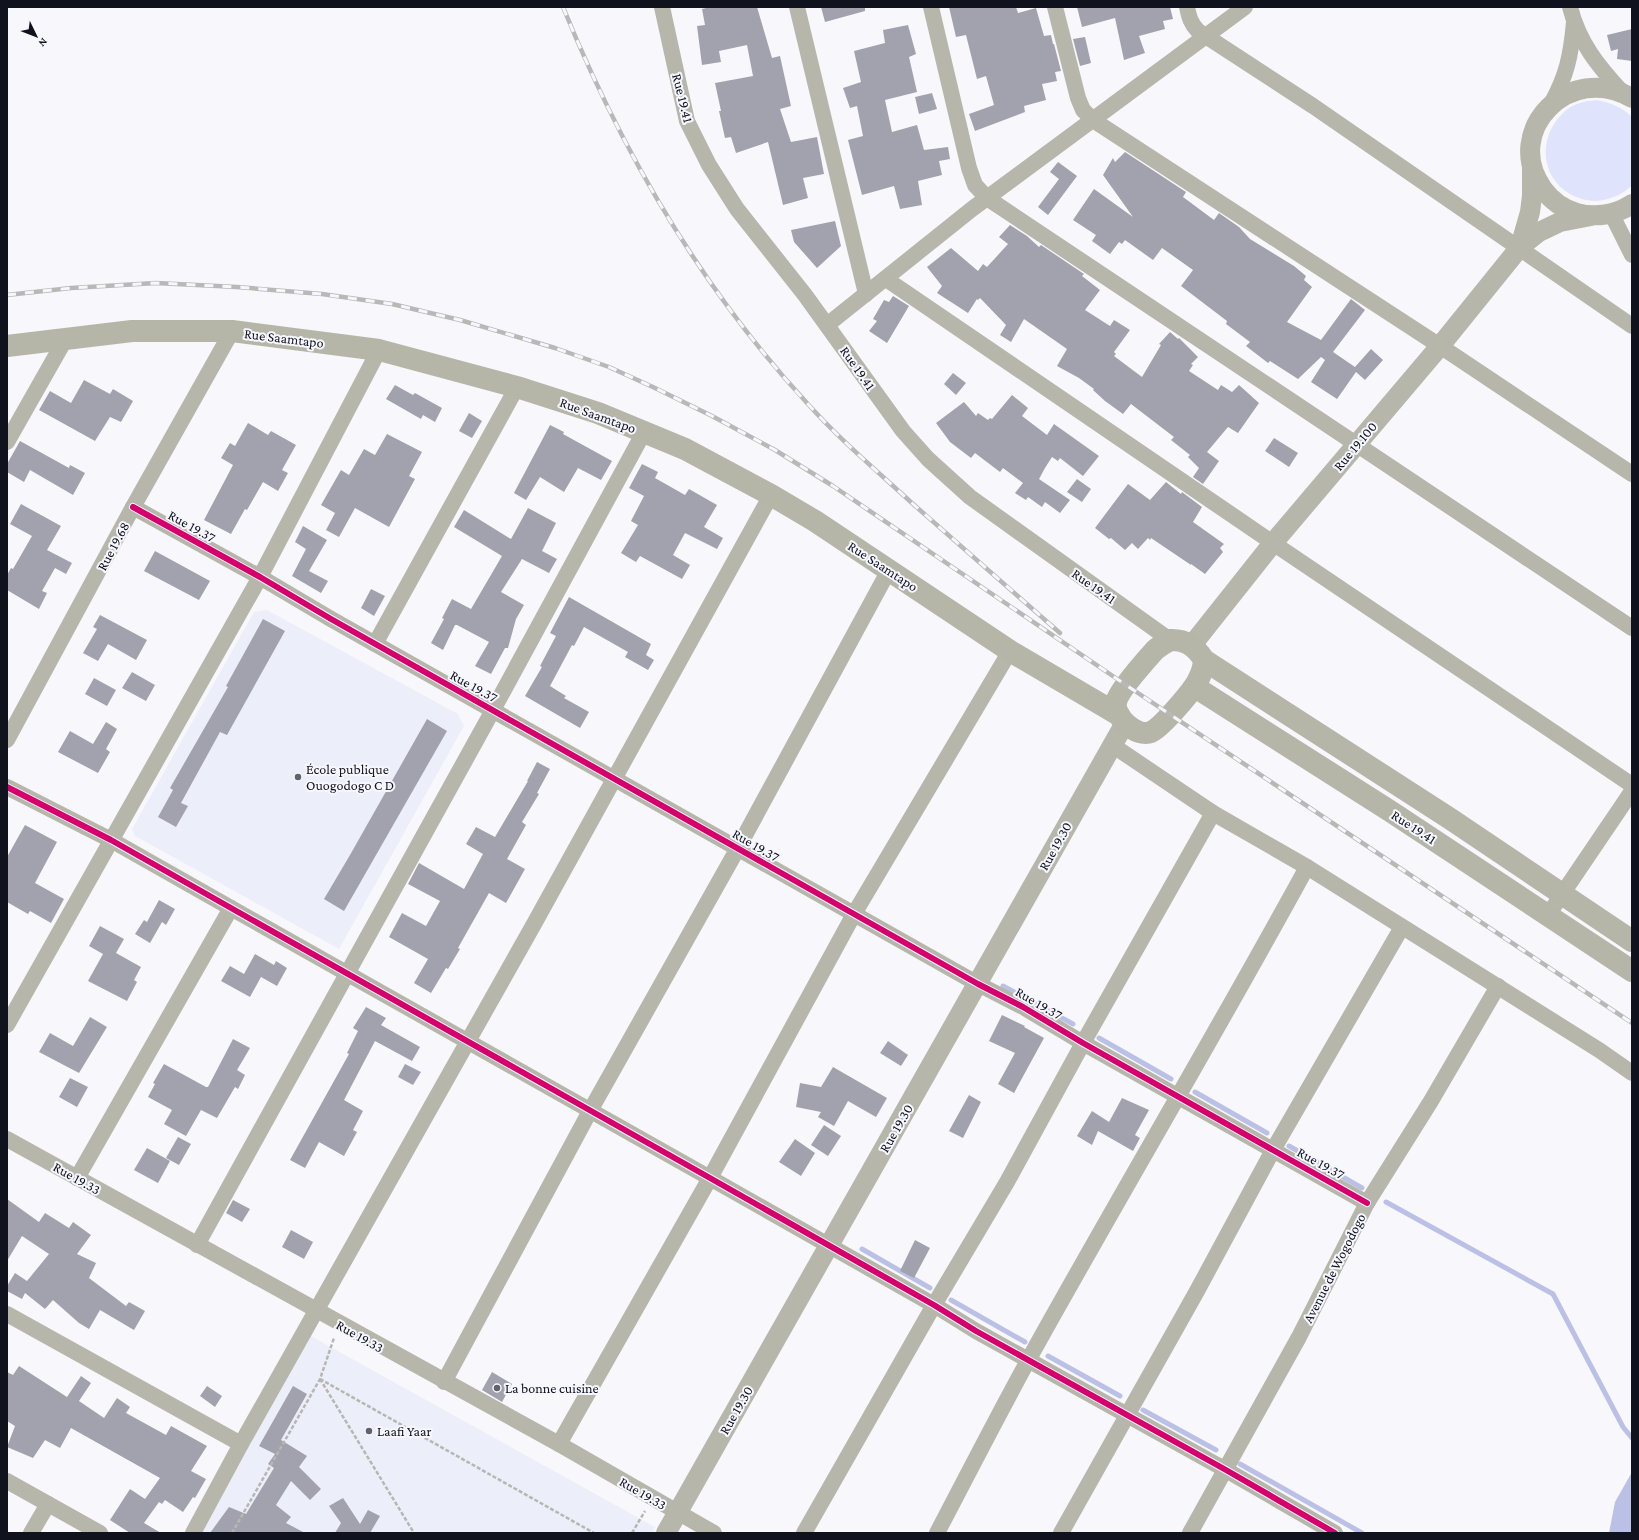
<svg xmlns="http://www.w3.org/2000/svg" width="1639" height="1540" viewBox="0 0 1639 1540" font-family="'Crimson Pro',serif">
<rect width="100%" height="100%" fill="#f8f8fc"/>
<g fill="#eceefa">
<polygon points="267,610 458,714 464,726 339,949 135,836 132,829 254,612"/>
<polygon points="309,1335 655,1527 652,1533 199,1533"/>
</g>
<path fill="#e0e3fc" d="M 1597,100 C 1611,103 1622,107 1632,117 L 1632,185 C 1623,195 1607,201 1594,201 C 1552,198 1532,155 1556,121 C 1560,116 1565,110 1571,107 C 1579,102 1588,101 1597,100 Z"/>
<polygon fill="#bbc0e7" points="1632,1472 1632,1533 1609,1533 1615,1502"/>
<g fill="none" stroke-linecap="round" stroke-linejoin="round">
<g stroke="#bbc0e7" stroke-width="5">
<polyline points="1003,986 1073,1024"/>
<polyline points="1099,1038 1171,1079"/>
<polyline points="1195,1092 1267,1133"/>
<polyline points="1289,1146 1362,1188"/>
<polyline points="1386,1202 1553,1294 1623,1427 1632,1438"/>
<polyline points="862,1249 930,1288"/>
<polyline points="951,1300 1025,1342"/>
<polyline points="1048,1356 1120,1396"/>
<polyline points="1143,1410 1216,1450"/>
<polyline points="1240,1464 1362,1533"/>
</g>
</g>
<g fill="#a1a2ad">
<polygon points="710,7 757,7 772,58 780,56 791,106 780,109 791,142 817,137 824,174 803,178 808,198 783,205 768,142 736,153 731,137 725,138 719,111 721,111 715,83 753,76 747,45 719,51 721,62 702,65 697,26 705,25 702,9"/>
<polygon points="821,7 865,7 865,11 825,22"/>
<polygon points="949,7 1016,7 1018,13 1036,8 1044,36 1051,35 1053,44 1054,44 1061,71 1055,72 1057,81 1042,84 1046,100 1024,106 1025,112 975,131 969,114 994,105 986,76 977,79 966,35 956,37"/>
<polygon points="1077,7 1170,7 1173,19 1163,21 1165,29 1139,36 1145,53 1124,60 1115,18 1082,27"/>
<polygon points="908,25 916,54 909,57 917,92 885,100 892,132 917,125 924,150 948,147 950,159 939,161 942,175 918,181 922,205 900,209 894,186 862,195 848,140 863,136 857,106 850,108 843,88 861,82 854,51 885,43 883,30"/>
<polygon points="1632,29 1632,61 1617,59 1618,49 1611,51 1607,35"/>
<polygon points="1085,37 1091,63 1080,66 1073,39"/>
<polygon points="932,93 937,109 919,114 915,97"/>
<polygon points="1125,152 1186,192 1183,197 1214,220 1219,213 1239,227 1250,239 1294,266 1306,276 1304,280 1312,287 1287,322 1321,340 1351,299 1365,310 1333,352 1355,367 1371,349 1383,360 1365,380 1356,372 1337,399 1311,382 1325,360 1321,357 1298,379 1270,361 1268,363 1246,346 1250,342 1226,324 1227,321 1181,286 1193,270 1162,248 1153,260 1125,240 1122,244 1119,242 1110,254 1092,241 1096,235 1073,220 1094,189 1133,217 1103,175 1113,158 1115,162"/>
<polygon points="1058,162 1077,176 1048,215 1038,207 1059,179 1050,172"/>
<polygon points="835,221 841,246 817,268 794,242 791,230"/>
<polygon points="1010,225 1027,236 1039,247 1041,245 1084,274 1082,276 1100,290 1085,310 1110,326 1114,320 1130,330 1114,352 1116,354 1114,356 1142,377 1161,345 1159,344 1170,332 1178,339 1179,338 1198,357 1191,364 1193,365 1189,371 1218,390 1221,385 1232,392 1239,385 1259,403 1238,433 1228,427 1207,452 1219,461 1203,484 1193,477 1199,468 1188,457 1190,455 1171,440 1174,437 1131,404 1123,414 1105,401 1093,390 1094,389 1079,378 1057,366 1067,349 1024,319 1011,342 1000,335 1006,325 980,298 978,300 977,299 968,313 937,293 942,286 927,267 951,248 978,271 983,264 987,267 1008,244 999,237"/>
<polygon points="893,296 909,306 887,343 869,331 877,321 873,319 884,300 889,302"/>
<polygon points="953,373 966,383 956,395 944,384"/>
<polygon points="84,380 110,394 113,389 133,401 121,422 110,417 95,441 39,410 50,391 71,403"/>
<polygon points="395,385 413,395 415,393 442,408 435,422 423,415 421,419 386,399"/>
<polygon points="1012,395 1028,408 1022,416 1047,435 1054,424 1099,456 1083,476 1060,458 1058,461 1052,457 1045,468 1039,479 1070,500 1060,513 1045,502 1042,507 1028,497 1026,500 1015,493 1023,483 1003,468 1000,472 975,453 971,458 950,442 936,423 964,402 976,416 978,413 988,420 990,418 992,419"/>
<polygon points="469,413 482,421 472,438 459,431"/>
<polygon points="248,423 268,435 271,431 296,445 282,470 288,473 278,491 263,482 247,510 245,509 231,534 204,520 233,465 221,458 230,443 235,446"/>
<polygon points="550,425 564,432 563,434 612,461 601,480 578,468 564,492 540,477 526,500 514,493"/>
<polygon points="387,434 422,452 409,476 415,479 389,527 355,508 339,537 326,530 335,513 321,505 341,470 349,475 364,449 375,455"/>
<polygon points="1274,438 1298,453 1289,467 1265,451"/>
<polygon points="20,441 69,468 70,465 85,473 73,495 30,470 24,482 7,472 7,464"/>
<polygon points="642,464 658,472 655,478 685,495 689,489 717,505 704,527 723,538 717,549 685,533 673,555 690,565 682,579 640,556 636,562 621,553 638,525 631,521 644,496 629,488"/>
<polygon points="1077,479 1091,489 1082,502 1067,492"/>
<polygon points="1166,482 1181,494 1182,492 1202,507 1193,522 1224,544 1220,548 1223,552 1205,574 1191,564 1191,565 1151,538 1150,540 1148,538 1138,549 1132,543 1125,550 1111,538 1109,539 1095,528 1128,484 1150,500"/>
<polygon points="21,504 61,526 47,550 72,563 66,574 55,568 42,591 47,593 39,609 7,590 7,575 11,568 13,569 32,536 10,524"/>
<polygon points="528,508 556,523 542,551 557,559 549,573 522,559 501,592 524,605 516,619 508,648 505,648 491,674 475,666 489,642 457,625 455,625 443,650 431,643 444,619 442,618 452,599 471,609 502,556 454,527 464,510 511,539"/>
<polygon points="303,526 327,540 309,571 328,581 321,593 292,576 306,549 295,542"/>
<polygon points="155,551 210,581 199,600 144,571"/>
<polygon points="371,589 385,596 374,616 361,608"/>
<polygon points="569,597 651,644 646,655 654,660 648,670 625,657 628,652 584,627 574,646 572,645 550,686 566,696 564,698 589,712 580,728 525,696 542,667 540,666 556,636 550,633"/>
<polygon points="100,615 147,640 136,660 108,644 98,661 83,653 97,629 93,627"/>
<polygon points="263,619 285,631 227,735 220,732 181,803 188,806 176,827 158,817 173,790 170,788 228,687 226,686"/>
<polygon points="132,672 155,685 146,701 122,688"/>
<polygon points="94,678 116,690 107,706 85,694"/>
<polygon points="427,719 447,731 344,911 324,899 350,855"/>
<polygon points="106,722 117,729 106,749 110,752 98,773 58,752 70,731 93,744"/>
<polygon points="537,762 550,769 537,793 539,794 522,822 526,825 507,859 525,869 506,903 489,893 458,948 460,949 448,969 446,968 431,993 414,983 428,959 389,937 402,913 426,926 440,901 408,884 419,863 464,889 483,854 466,844 476,827 495,837 528,781 527,781"/>
<polygon points="25,825 57,842 35,883 64,899 51,923 30,911 28,914 7,902 7,857"/>
<polygon points="159,900 175,909 166,925 162,922 150,943 135,934 144,920 147,922"/>
<polygon points="100,926 124,939 116,953 141,967 134,980 137,982 127,1001 88,981 103,954 89,946"/>
<polygon points="255,954 274,965 276,961 287,968 277,986 261,977 250,997 221,981 230,966 244,974"/>
<polygon points="366,1007 386,1018 381,1025 420,1047 412,1061 375,1041 344,1100 363,1111 353,1130 357,1132 344,1156 319,1142 305,1168 290,1160 349,1054 347,1053 358,1031 353,1028"/>
<polygon points="1002,1015 1025,1026 1024,1027 1044,1038 1014,1093 998,1084 1015,1053 989,1041"/>
<polygon points="90,1017 107,1027 79,1073 39,1052 50,1033 73,1046"/>
<polygon points="233,1039 250,1048 237,1070 245,1075 238,1089 235,1087 217,1118 201,1110 186,1136 164,1124 172,1110 148,1097 155,1084 153,1083 164,1064 206,1087 208,1087"/>
<polygon points="888,1041 908,1055 901,1066 880,1053"/>
<polygon points="405,1064 421,1072 413,1085 398,1077"/>
<polygon points="833,1067 887,1098 876,1117 848,1101 834,1126 818,1117 821,1112 796,1107 800,1083 821,1087"/>
<polygon points="70,1078 88,1087 77,1107 59,1097"/>
<polygon points="969,1095 981,1102 963,1138 949,1131"/>
<polygon points="1122,1098 1149,1110 1135,1135 1140,1138 1133,1151 1098,1131 1092,1145 1077,1136 1092,1111 1109,1122"/>
<polygon points="824,1125 841,1136 828,1156 811,1145"/>
<polygon points="178,1137 191,1144 179,1165 166,1158"/>
<polygon points="795,1139 815,1153 801,1176 779,1162"/>
<polygon points="147,1148 170,1161 158,1183 134,1170"/>
<polygon points="7,1199 39,1222 45,1213 69,1228 73,1222 91,1235 77,1254 96,1263 89,1278 126,1306 129,1302 145,1311 134,1330 100,1310 89,1329 79,1323 53,1300 45,1309 25,1293 22,1299 7,1291 7,1286 15,1273 27,1281 49,1254 22,1236 7,1261"/>
<polygon points="233,1200 250,1209 242,1222 226,1213"/>
<polygon points="291,1230 313,1242 304,1259 282,1247"/>
<polygon points="915,1240 930,1248 914,1278 900,1271"/>
<polygon points="19,1366 67,1397 81,1376 91,1383 79,1401 104,1418 117,1398 130,1407 126,1413 166,1435 171,1426 207,1446 191,1471 206,1479 195,1498 193,1497 183,1512 165,1500 162,1504 159,1502 144,1523 161,1533 130,1533 110,1520 130,1489 145,1499 160,1478 71,1428 60,1448 45,1440 33,1458 7,1447 15,1426 7,1421 7,1372 13,1375"/>
<polygon points="492,1372 512,1384 502,1402 482,1390"/>
<polygon points="207,1386 222,1396 215,1407 200,1396"/>
<polygon points="293,1386 307,1394 281,1440 307,1456 299,1467 321,1489 310,1500 291,1481 276,1505 291,1517 286,1523 305,1533 210,1533 229,1507 246,1514 274,1468 268,1464 275,1454 259,1446"/>
<polygon points="343,1498 360,1524 368,1510 380,1516 370,1533 335,1533 341,1523 329,1506"/>
</g>
<g fill="none" stroke-linecap="round" stroke-linejoin="round">
<g stroke="#b7b7b2" stroke-width="2.5" stroke-dasharray="4 2" stroke-linecap="butt">
<polyline points="320,1379 594,1533"/>
<polyline points="320,1379 414,1533"/>
<polyline points="232,1533 320,1379 334,1338"/>
<polyline points="632,1533 645,1511"/>
</g>
<g stroke="#b6b7aa" stroke-width="16">
<polyline points="662,7 687,121 709,165 737,209 805,295 903,431 928,459 970,497 1170,640"/>
<polyline points="797,7 866,294"/>
<polyline points="931,7 969,168 975,185 987,198 1632,628"/>
<polyline points="1055,7 1078,98 1083,110 1093,120 1440,346 1632,474"/>
<path d="M 1187,7 C 1189,17 1191,24 1198,31 L 1313,106 L 1632,326"/>
<path d="M 1570,7 C 1579,43 1598,66 1623,93"/>
<path d="M 1551,104 C 1567,75 1571,55 1574,22"/>
<polyline points="1611,213 1632,255"/>
<polyline points="886,279 1273,543 1632,785"/>
<polyline points="827,325 972,209 1245,7"/>
<polyline points="7,442 66,338"/>
<polyline points="133,507 260,577 331,619 854,914 978,984 1023,1007 1083,1043 1367,1203"/>
<polyline points="375,644 517,387"/>
<polyline points="7,740 133,507 232,331"/>
<polyline points="1112,745 1213,813 1307,867 1599,1050 1632,1073"/>
<polyline points="7,787 111,840 231,908 710,1178 934,1305 976,1331 1226,1470 1335,1533"/>
<polyline points="1548,915 1632,791"/>
<polyline points="7,1025 260,577 379,350"/>
<polyline points="7,1139 559,1444 714,1533"/>
<polyline points="77,1178 231,908"/>
<polyline points="197,1245 493,710 644,432"/>
<polyline points="7,1314 241,1444"/>
<polyline points="444,1382 590,1111 738,848 889,570"/>
<polyline points="559,1444 710,1178 854,914 1010,651"/>
<polyline points="7,1481 100,1533"/>
<polyline points="31,1533 48,1504"/>
<polyline points="193,1533 241,1444 534,924 771,495"/>
<polyline points="804,1533 934,1305 1007,1182 1083,1043 1213,813"/>
<path d="M 937,1533 C 968,1474 998,1415 1030,1357 C 1121,1193 1217,1032 1307,867"/>
<polyline points="1061,1533 1197,1291 1273,1150 1402,927"/>
<polyline points="1190,1533 1299,1337 1367,1203 1431,1101 1498,986"/>
</g>
<g stroke="#b6b7aa" stroke-width="20">
<path d="M 1632,98 C 1570,61 1501,131 1543,189 C 1551,200 1563,209 1577,213 C 1595,218 1616,215 1632,204"/>
<polyline points="1520,247 1530,212 1532,196 1532,170"/>
<polyline points="1192,645 1273,543 1440,346 1520,247 1539,232 1560,222 1591,216"/>
<polyline points="666,1533 1125,723"/>
</g>
<g stroke="#b5b6a8" stroke-width="22">
<polyline points="7,346 132,331 232,331 379,350 517,387 598,413 685,449 771,495 815,521 1010,651 1119,715"/>
<path d="M 1170,640 C 1186,639 1196,647 1204,660 C 1203,677 1193,689 1182,702 C 1175,710 1160,728 1151,732 C 1136,738 1113,716 1116,702 C 1119,690 1146,660 1155,650 C 1159,646 1165,643 1170,640 Z"/>
<polyline points="1204,660 1449,818 1632,941"/>
<polyline points="1195,687 1390,811 1632,971"/>
</g>
<defs>
<g id="rail">
<path d="M 563,7 C 622,152 701,288 807,403 C 840,440 877,471 913,504 C 962,547 1011,590 1060,633"/>
<polyline points="7,295 71,288 156,283 237,287 322,294 392,304 460,320 555,348 609,367 655,388 712,416 775,450 833,486 1126,685 1632,1023"/>
</g>
</defs>
<use href="#rail" stroke="#b8b8b6" stroke-width="4.5"/>
<use href="#rail" stroke="#f6f7fe" stroke-width="3" stroke-dasharray="9" stroke-linecap="butt"/>
<defs>
<g id="cycleway">
<polyline points="133,507 260,577 331,619 854,914 978,984 1023,1007 1083,1043 1367,1203"/>
<polyline points="7,787 111,840 231,908 710,1178 934,1305 976,1331 1226,1470 1335,1533"/>
</g>
</defs>
<use href="#cycleway" stroke="#f6f7fe" stroke-width="8"/>
<use href="#cycleway" stroke="#d6006c" stroke-width="6"/>
</g>
<g fill="#61626c" stroke="#f6f7fe" stroke-width="1.5">
<circle cx="298" cy="777" r="4"/>
<circle cx="497" cy="1388" r="4"/>
<circle cx="369" cy="1431" r="4"/>
</g>
<g text-anchor="middle" dominant-baseline="central" stroke-width="4" stroke-linejoin="round" paint-order="stroke">
<g font-size="14" fill="#10121e" stroke="#f6f7fe">
<text transform="translate(683 98) rotate(76)">Rue 19.41</text>
<text transform="translate(284 338) rotate(7)">Rue Saamtapo</text>
<text transform="translate(858 368) rotate(55)">Rue 19.41</text>
<text transform="translate(598 415) rotate(20)">Rue Saamtapo</text>
<text transform="translate(1355 446) rotate(-50)">Rue 19.100</text>
<text transform="translate(192 526) rotate(29)">Rue 19.37</text>
<text transform="translate(113 546) rotate(-62)">Rue 19.68</text>
<text transform="translate(883 566) rotate(33)">Rue Saamtapo</text>
<text transform="translate(1094 586) rotate(35)">Rue 19.41</text>
<text transform="translate(474 686) rotate(29)">Rue 19.37</text>
<text transform="translate(1414 827) rotate(33)">Rue 19.41</text>
<text transform="translate(756 845) rotate(30)">Rue 19.37</text>
<text transform="translate(1055 846) rotate(-61)">Rue 19.30</text>
<text transform="translate(1039 1003) rotate(30)">Rue 19.37</text>
<text transform="translate(896 1128) rotate(-60)">Rue 19.30</text>
<text transform="translate(1321 1163) rotate(29)">Rue 19.37</text>
<text transform="translate(77 1178) rotate(29)">Rue 19.33</text>
<text transform="translate(1334 1268) rotate(-63)">Avenue de Wogodogo</text>
<text transform="translate(360 1336) rotate(29)">Rue 19.33</text>
<text transform="translate(736 1410) rotate(-60)">Rue 19.30</text>
<text transform="translate(643 1493) rotate(30)">Rue 19.33</text>
</g>
<g font-size="14" fill="#10121e" stroke="#f6f7fe" text-anchor="start">
<text x="306" y="769">École publique<tspan x="306" dy="16">Ouogodogo C D</tspan></text>
<text x="505" y="1388">La bonne cuisine</text>
<text x="377" y="1431">Laafi Yaar</text>
</g>
</g>
<rect width="1639" height="1540" fill="none" stroke="#10121e" stroke-width="16"/>
<g transform="translate(36 36) rotate(133)" stroke="#f6f7fe" stroke-width="3" paint-order="stroke">
<path d="M0-3L7 15L0 10L-7 15Z" fill="#10121e"/>
<text y="-6" font-size="11" font-weight="bold" text-anchor="middle" fill="#10121e">N</text>
</g>
</svg>
